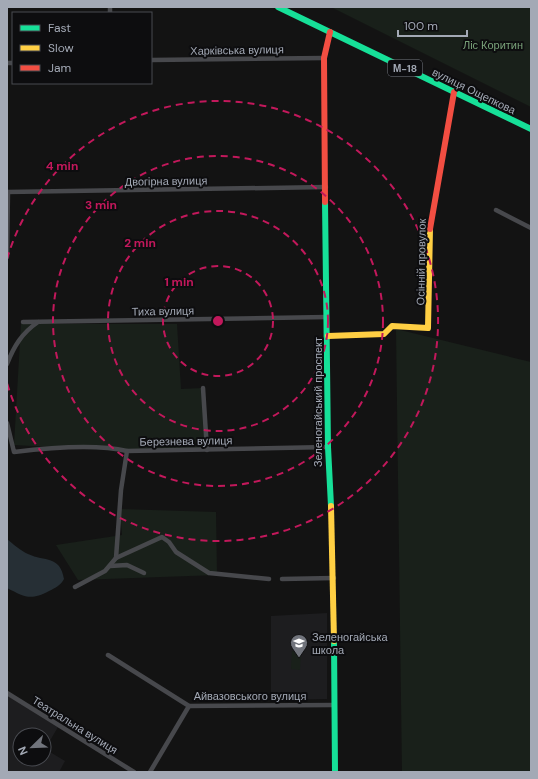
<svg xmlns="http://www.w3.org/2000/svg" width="538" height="779" viewBox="0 0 538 779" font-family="'DM Sans',sans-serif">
<rect width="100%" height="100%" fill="#131313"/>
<g fill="#1d1d1f" fill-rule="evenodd">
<polygon points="327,613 327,699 271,700 271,616"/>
<path d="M 7,695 L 58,727 L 45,749 L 65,761 L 59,772 L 7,772 ZM 20,735 L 44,735 L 44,759 L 20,759 Z"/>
</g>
<g fill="#19201a">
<polygon points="331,7 531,7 531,107"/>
<polygon points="21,324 177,324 181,389 203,388 207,450 127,451 14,445"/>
<polygon points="396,329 531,362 531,772 402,772"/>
<polygon points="120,509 216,512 217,575 78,580 56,545 122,535"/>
<polygon points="292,651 301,652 300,670 291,669"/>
</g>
<path fill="#262f35" d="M 7,539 C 13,544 21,551 28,554 C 45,562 60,555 64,579 C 60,586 55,588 49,591 C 30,601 25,597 7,588 Z"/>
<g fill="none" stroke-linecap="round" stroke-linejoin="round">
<g stroke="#47484c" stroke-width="4.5">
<polyline points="110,13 110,7"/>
<polyline points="151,60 324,58"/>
<polyline points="7,63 13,63"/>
<polyline points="7,192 326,187"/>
<polyline points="496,210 531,228"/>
<polyline points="7,257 8,192"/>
<polyline points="23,322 327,317"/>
<path d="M 7,364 C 14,346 22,333 38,322"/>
<polyline points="203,388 207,450"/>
<path d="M 7,423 L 14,452 C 47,448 96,444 127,451"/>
<polyline points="116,558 121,490 127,451 328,447"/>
<polyline points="110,566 127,565 144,573"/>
<polyline points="282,579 334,578"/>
<polyline points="75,587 105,571 116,558 162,537 169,542 176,552 209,573 269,579"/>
<polyline points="108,655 189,706 334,705"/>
<polyline points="7,693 134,772"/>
<polyline points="150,772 189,706"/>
</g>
<g stroke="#16e098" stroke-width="6">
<polyline points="278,7 531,129"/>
<polyline points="325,202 328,447 331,506"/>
<polyline points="334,641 335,772"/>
</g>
<g stroke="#ffcf43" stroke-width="6">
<polyline points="328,336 384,334 392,326 428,328 430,229"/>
<polyline points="331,506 334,641"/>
</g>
<g stroke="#f24e42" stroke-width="6">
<polyline points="325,202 324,58 330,32"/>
<polyline points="430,229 454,92"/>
</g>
</g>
<g fill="none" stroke="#c2185b" stroke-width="2" stroke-dasharray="7 5">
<circle cx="218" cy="321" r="55"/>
<circle cx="218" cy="321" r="110"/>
<circle cx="218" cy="321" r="165"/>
<path d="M7 259A220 220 0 1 1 7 383"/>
</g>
<defs>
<symbol id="school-pin" viewBox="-11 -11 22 30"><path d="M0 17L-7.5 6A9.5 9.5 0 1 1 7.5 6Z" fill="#71747c" stroke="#0d0d0f"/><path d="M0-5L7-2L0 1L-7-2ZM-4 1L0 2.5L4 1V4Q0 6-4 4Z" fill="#fff"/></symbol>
</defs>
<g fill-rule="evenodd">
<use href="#school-pin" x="289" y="633" width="20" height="27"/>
</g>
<g text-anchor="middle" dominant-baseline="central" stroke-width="4" stroke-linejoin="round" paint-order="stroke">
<rect fill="#0d0d0f" stroke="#767a83" stroke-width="1" x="388" y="60" width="34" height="16" rx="3"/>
<g font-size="10" font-weight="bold" fill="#a3a9b5">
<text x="405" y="68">М-18</text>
</g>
<g font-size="11" fill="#79a179" stroke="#0d0d0f">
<text x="493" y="45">Ліс Коритин</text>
</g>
<g font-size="11" fill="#a3a9b5" stroke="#0d0d0f">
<text transform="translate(237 50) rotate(-1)">Харківська вулиця</text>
<text transform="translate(474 91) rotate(26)">вулиця Ощепкова</text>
<text transform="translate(166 181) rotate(-1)">Двогірна вулиця</text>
<text transform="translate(421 262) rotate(-89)">Осінній провулок</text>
<text transform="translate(163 311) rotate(-1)">Тиха вулиця</text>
<text transform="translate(318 402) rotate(-90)">Зеленогайський проспект</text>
<text transform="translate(186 441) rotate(-1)">Березнева вулиця</text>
<text x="250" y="696">Айвазовського вулиця</text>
<text transform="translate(75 725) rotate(32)">Театральна вулиця</text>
</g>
<g font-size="11" fill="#a3a9b5" stroke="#0d0d0f" text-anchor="start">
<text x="312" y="637">Зеленогайська<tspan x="312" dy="13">школа</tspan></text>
</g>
</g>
<circle cx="218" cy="321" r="6" fill="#c2185b" stroke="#0d0d0f" stroke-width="2"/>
<g font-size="12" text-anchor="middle" font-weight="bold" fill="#c2185b" stroke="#0d0d0f" stroke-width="4" stroke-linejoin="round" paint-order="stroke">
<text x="62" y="170">4 min</text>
<text x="101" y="209">3 min</text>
<text x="140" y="247">2 min</text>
<text x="179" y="286">1 min</text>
</g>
<rect width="538" height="779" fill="none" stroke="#a3a9b5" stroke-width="16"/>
<rect x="12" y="12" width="140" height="72" fill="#0d0d0f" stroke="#494b51"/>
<rect x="20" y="25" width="20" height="6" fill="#16e098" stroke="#494b51"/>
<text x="48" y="32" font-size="12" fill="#a3a9b5">Fast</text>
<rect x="20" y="45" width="20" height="6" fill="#ffcf43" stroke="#494b51"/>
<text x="48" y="52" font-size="12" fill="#a3a9b5">Slow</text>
<rect x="20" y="65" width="20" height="6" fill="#f24e42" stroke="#494b51"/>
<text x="48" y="72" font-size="12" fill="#a3a9b5">Jam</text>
<g transform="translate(32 747) rotate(247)"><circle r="19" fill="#0d0d0f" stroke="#494b51"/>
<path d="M0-3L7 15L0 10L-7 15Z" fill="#71747c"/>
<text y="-6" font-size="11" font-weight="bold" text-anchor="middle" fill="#a3a9b5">N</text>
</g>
<path d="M398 30v6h69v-6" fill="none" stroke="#a3a9b5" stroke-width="2"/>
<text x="404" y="30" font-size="12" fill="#a3a9b5" stroke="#0d0d0f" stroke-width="3" paint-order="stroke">100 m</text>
</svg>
